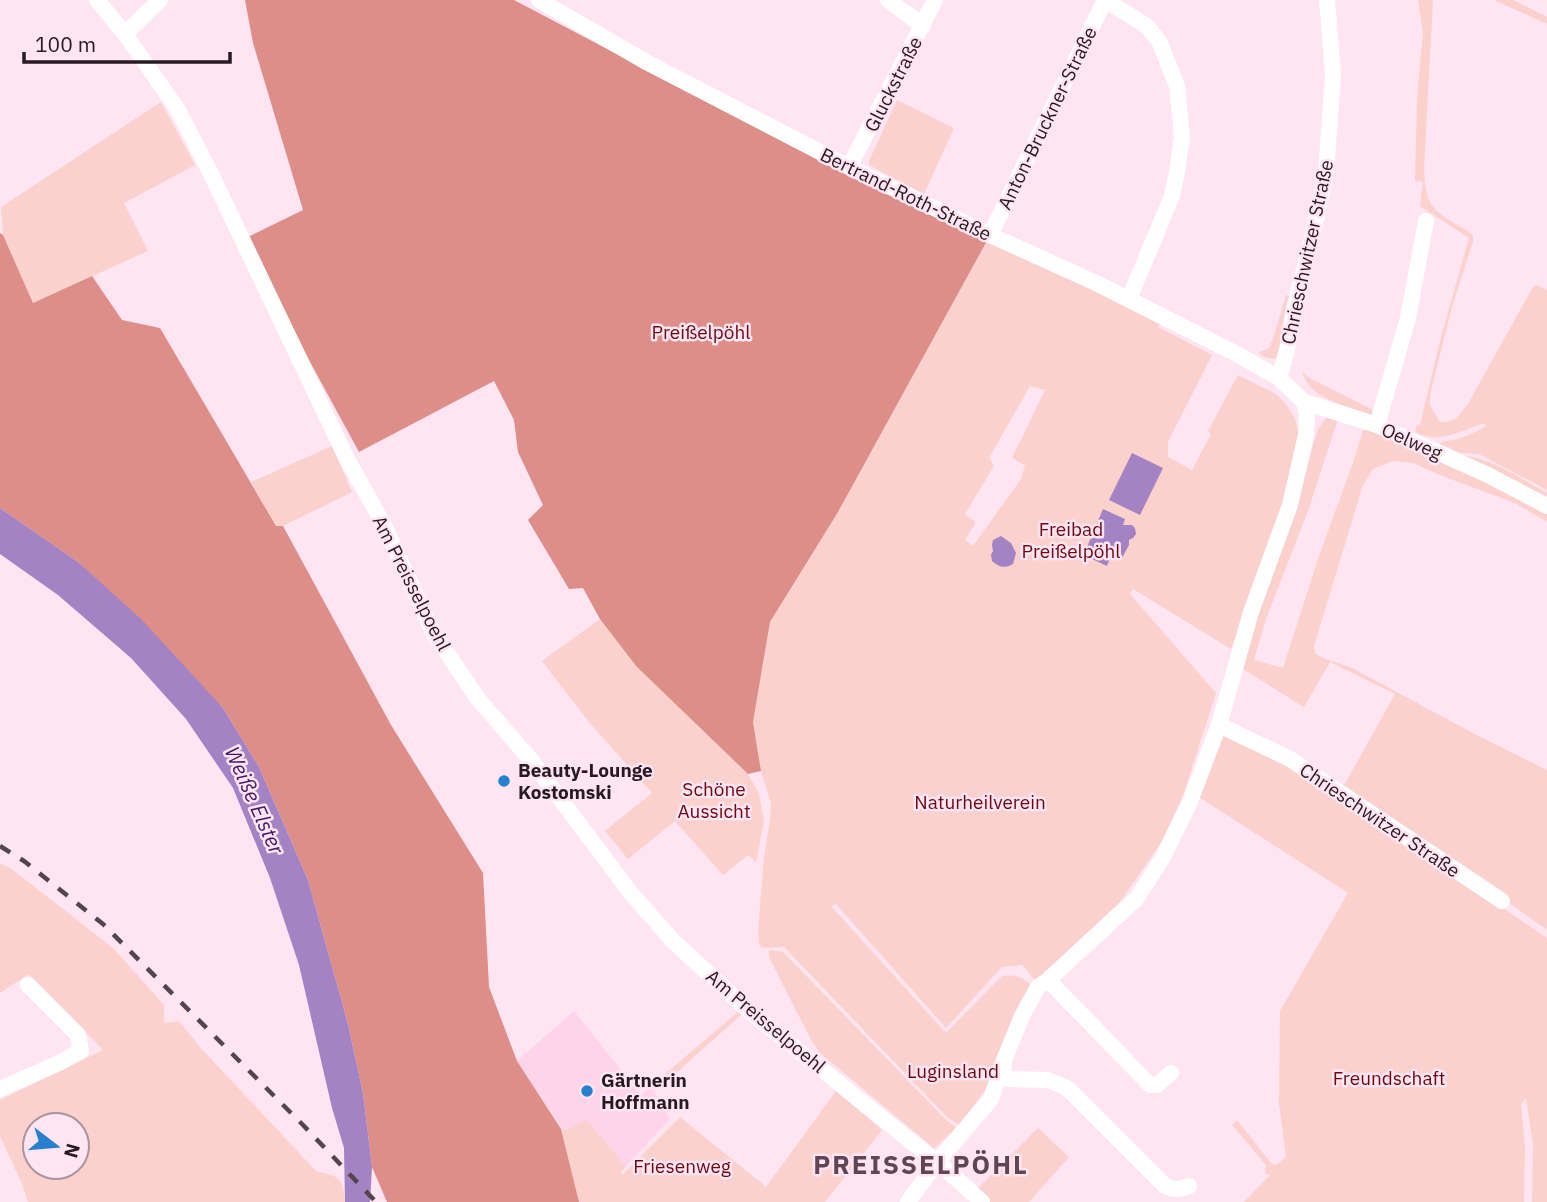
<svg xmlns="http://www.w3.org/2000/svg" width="1547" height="1202" viewBox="0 0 1547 1202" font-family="'IBM Plex Sans',sans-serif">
<rect width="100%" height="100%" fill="#ffe4f1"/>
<polygon fill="#fdd4ea" points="574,1011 641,1095 651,1086 670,1119 626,1166 586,1119 567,1130 561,1129 517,1061"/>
<g fill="#fbd1ce" fill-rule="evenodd">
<path d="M 1418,0 L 1433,0 L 1424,169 C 1426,199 1427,207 1454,223 C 1460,227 1467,230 1473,235 L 1473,242 L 1452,307 L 1430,395 L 1430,405 L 1439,421 C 1454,426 1461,413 1469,402 L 1533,287 L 1537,285 L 1547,290 L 1547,490 L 1479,454 L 1461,453 L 1440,444 L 1441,442 C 1457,440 1472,435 1486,426 L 1484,423 C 1460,431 1438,445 1415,432 L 1417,425 L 1420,425 L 1440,341 L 1469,238 L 1420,206 L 1423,182 L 1415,181 L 1417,99 L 1423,33 Z"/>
<polygon points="1494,0 1513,0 1547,17 1547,24"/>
<polygon points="897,100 954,128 924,194 869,165 869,161"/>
<polygon points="161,102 195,165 124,203 148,251 33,303 3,235 1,207"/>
<path d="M 988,239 L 1161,321 L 1158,327 L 1212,355 L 1168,442 L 1168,457 L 1192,470 L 1211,434 L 1208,431 L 1238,375 L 1276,394 L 1287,405 L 1295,419 L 1299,435 L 1288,501 L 1231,649 L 1133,589 L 1130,594 L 1216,693 L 1184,793 L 1163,840 L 1120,902 L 1036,981 L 1022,965 L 1002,967 L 946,1028 L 836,904 L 831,906 L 946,1033 L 1002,976 C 1015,974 1024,977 1033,987 L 994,1078 L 959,1125 L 948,1118 L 784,947 L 762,948 L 759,943 L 758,931 L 764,857 L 770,820 L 771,804 L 761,771 L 753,722 L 770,622 L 838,512 ZM 1030,386 L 1045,390 L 1012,458 L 1025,465 L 1021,479 L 973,546 L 965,540 L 976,522 L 965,514 L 994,466 L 989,458 Z"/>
<polygon points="1286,295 1290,296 1278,356 1275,359 1264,357 1258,353 1269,348 1274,336"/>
<path d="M 1302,371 L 1308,377 L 1375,411 L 1374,416 C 1355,409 1316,400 1306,381 C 1304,378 1303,374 1302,371 Z"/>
<path d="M 1329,416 L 1336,418 L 1337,422 L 1308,511 L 1266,619 L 1254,660 L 1283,668 L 1320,553 L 1354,460 L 1363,430 L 1367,428 L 1547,510 L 1547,522 L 1517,504 L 1440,475 L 1413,463 L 1393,461 L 1373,469 L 1363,485 L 1314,646 L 1315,653 L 1323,658 L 1352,668 L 1471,732 L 1547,770 L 1547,930 L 1430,846 L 1342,789 L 1395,694 L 1330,662 L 1304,707 L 1238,666 C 1263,599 1290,533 1308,465 C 1313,449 1315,426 1329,416 Z"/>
<polygon points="332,446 352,492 283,526 276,526 251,482"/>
<path d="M 1463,456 C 1490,457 1523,480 1547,493 L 1547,499 Z"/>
<polygon points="600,619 636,666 748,774 759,794 764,821 756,862 748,855 723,875 675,821 628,859 605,831 652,793 589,722 542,661"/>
<polygon points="1224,730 1291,764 1547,938 1547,1202 1532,1202 1533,1145 1526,1098 1521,1104 1525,1145 1524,1202 1244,1202 1270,1175 1265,1173 1266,1165 1232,1125 1237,1120 1271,1163 1276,1165 1286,1157 1279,1103 1280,1011 1348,893 1199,797"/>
<path d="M 0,863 L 13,870 L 113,948 L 164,1005 L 164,1023 L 179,1021 L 199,1046 L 316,1171 C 339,1177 343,1176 345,1202 L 28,1202 L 22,1184 L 0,1136 L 0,1100 L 103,1050 L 29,974 L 0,993 ZM 35,1125 L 77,1125 L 77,1167 L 35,1167 Z"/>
<polygon points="769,950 783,952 946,1120 957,1128 934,1148 820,1053 811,1040 769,957"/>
<polygon points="739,1011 742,1014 686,1064 663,1087 651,1086"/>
<polygon points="836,1091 882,1130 825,1202 579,1202 561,1129 567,1130 586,1119 626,1166 621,1172 622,1175 680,1117 766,1187"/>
<polygon points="1038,1128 1069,1157 1029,1202 988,1202 976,1190"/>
</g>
<g fill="#dd8e88">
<polygon points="245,0 514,0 843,173 988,239 838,512 770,622 753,722 761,771 748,774 636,666 600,619 583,588 569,589 528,520 543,505 518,452 514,420 494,381 359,452 309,360 248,237 303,210 253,43"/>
<polygon points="0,233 3,235 33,303 92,276 122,320 160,328 276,526 283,526 391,725 483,873 489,987 517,1061 561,1129 579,1202 387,1202 372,1167 363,1093 348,1024 308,880 259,767 223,708 78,562 0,508"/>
</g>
<g fill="#a383c3">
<polygon points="1132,453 1163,468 1140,515 1109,500"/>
<polygon points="0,508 78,562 142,620 223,708 259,767 308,880 348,1024 363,1093 372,1167 370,1202 345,1202 344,1148 332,1108 299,965 270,878 233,788 186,719 131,658 58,595 0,554"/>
<polygon points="1103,509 1125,519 1123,525 1132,525 1135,528 1136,534 1133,538 1129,540 1129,545 1121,560 1110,558 1107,566 1092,559 1095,551 1087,547"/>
<path d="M 1001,536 L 1011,543 L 1016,553 L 1013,564 C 1004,569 999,567 992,561 L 991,555 L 993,551 L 992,545 L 993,540 Z"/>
</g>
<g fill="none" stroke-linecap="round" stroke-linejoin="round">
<g stroke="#fff" stroke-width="16">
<polyline points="97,0 125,34 178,110 212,176 346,457 384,525 433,632 478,699 532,761 630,892 673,941 748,1010 949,1172 982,1202"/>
<polyline points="539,0 648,63 849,167 990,235 1096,283 1235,353 1279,378 1304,402 1377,425 1488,475 1547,506"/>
<polyline points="888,0 923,26"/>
<polyline points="1105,0 1147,26 1159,41 1177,86 1182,137 1177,172 1172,196 1129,299"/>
<polyline points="125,34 160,0"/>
<polyline points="849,167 935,0"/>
<polyline points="990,235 1105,0"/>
<polyline points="1279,378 1287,350 1293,313 1311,242 1326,173 1333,75 1327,0"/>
<polyline points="1377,425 1408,318 1426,221"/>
<polyline points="1219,725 1290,759 1502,901"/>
<polyline points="1048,980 1150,1085 1157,1085 1171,1073"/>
<path d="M 1004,1063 C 1003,1070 1002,1075 1009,1079 L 1048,1080 L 1067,1088 L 1165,1186 C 1174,1190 1179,1190 1189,1186"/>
<polyline points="0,1089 59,1063 81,1051 78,1035 28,985"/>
<polyline points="908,1202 937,1162 991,1099 1004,1060 1022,1016 1038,987 1048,980 1137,898 1162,859 1189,804 1219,725 1251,612 1290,505 1306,435 1307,414 1304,402"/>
</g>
<polyline stroke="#54454c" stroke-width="4.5" stroke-dasharray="12 12" stroke-linecap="butt" points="0,846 24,861 103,924 303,1125 376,1202"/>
</g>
<g fill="#2680cd" stroke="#ffe4f1" stroke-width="2.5">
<circle cx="504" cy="781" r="7"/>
<circle cx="587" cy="1091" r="7"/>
</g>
<g text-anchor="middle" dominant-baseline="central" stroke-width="5" stroke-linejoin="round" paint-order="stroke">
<g font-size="19" fill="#271b21" stroke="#ffe4f1">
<text transform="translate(893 84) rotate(-63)">Gluckstraße</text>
<text transform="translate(1047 118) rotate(-64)">Anton-Bruckner-Straße</text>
<text transform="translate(906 194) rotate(26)">Bertrand-Roth-Straße</text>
<text transform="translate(1307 252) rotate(-78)">Chrieschwitzer Straße</text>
<text transform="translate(1412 441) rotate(24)">Oelweg</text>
<text transform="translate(412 583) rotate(63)">Am Preisselpoehl</text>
<text transform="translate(1380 820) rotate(34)">Chrieschwitzer Straße</text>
<text transform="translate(766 1021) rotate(40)">Am Preisselpoehl</text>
</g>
<g font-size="19" fill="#6b0913" stroke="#ffe4f1">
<text x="701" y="332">Preißelpöhl</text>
<text x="1071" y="529">Freibad<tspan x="1071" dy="22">Preißelpöhl</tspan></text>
<text x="714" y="789">Schöne<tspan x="714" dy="22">Aussicht</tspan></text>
<text x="980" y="802">Naturheilverein</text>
<text x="953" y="1071">Luginsland</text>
<text x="1389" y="1078">Freundschaft</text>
<text x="682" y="1166">Friesenweg</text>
</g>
<g font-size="19" font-weight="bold" fill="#271b21" stroke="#ffe4f1" text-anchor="start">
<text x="518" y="770">Beauty-Lounge<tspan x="518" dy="22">Kostomski</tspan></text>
<text x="601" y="1080">Gärtnerin<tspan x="601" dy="22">Hoffmann</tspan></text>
</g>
<g font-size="21" font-style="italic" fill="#441864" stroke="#ffe4f1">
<text transform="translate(255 800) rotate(66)">Weiße Elster</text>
</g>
<g font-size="26" font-weight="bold" letter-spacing="2" fill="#604553" stroke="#ffe4f1">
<text x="921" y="1164">PREISSELPÖHL</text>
</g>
</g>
<g transform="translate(56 1146) rotate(106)"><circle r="33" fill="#ffe4f1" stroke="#a9949e" stroke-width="2"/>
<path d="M0-5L12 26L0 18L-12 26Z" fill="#2680cd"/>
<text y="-10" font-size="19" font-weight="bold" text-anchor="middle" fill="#271b21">N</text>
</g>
<path d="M24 52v10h206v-10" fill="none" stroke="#271b21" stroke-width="3.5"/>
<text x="35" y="52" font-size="21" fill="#271b21" stroke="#ffe4f1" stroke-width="5" paint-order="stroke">100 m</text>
</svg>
